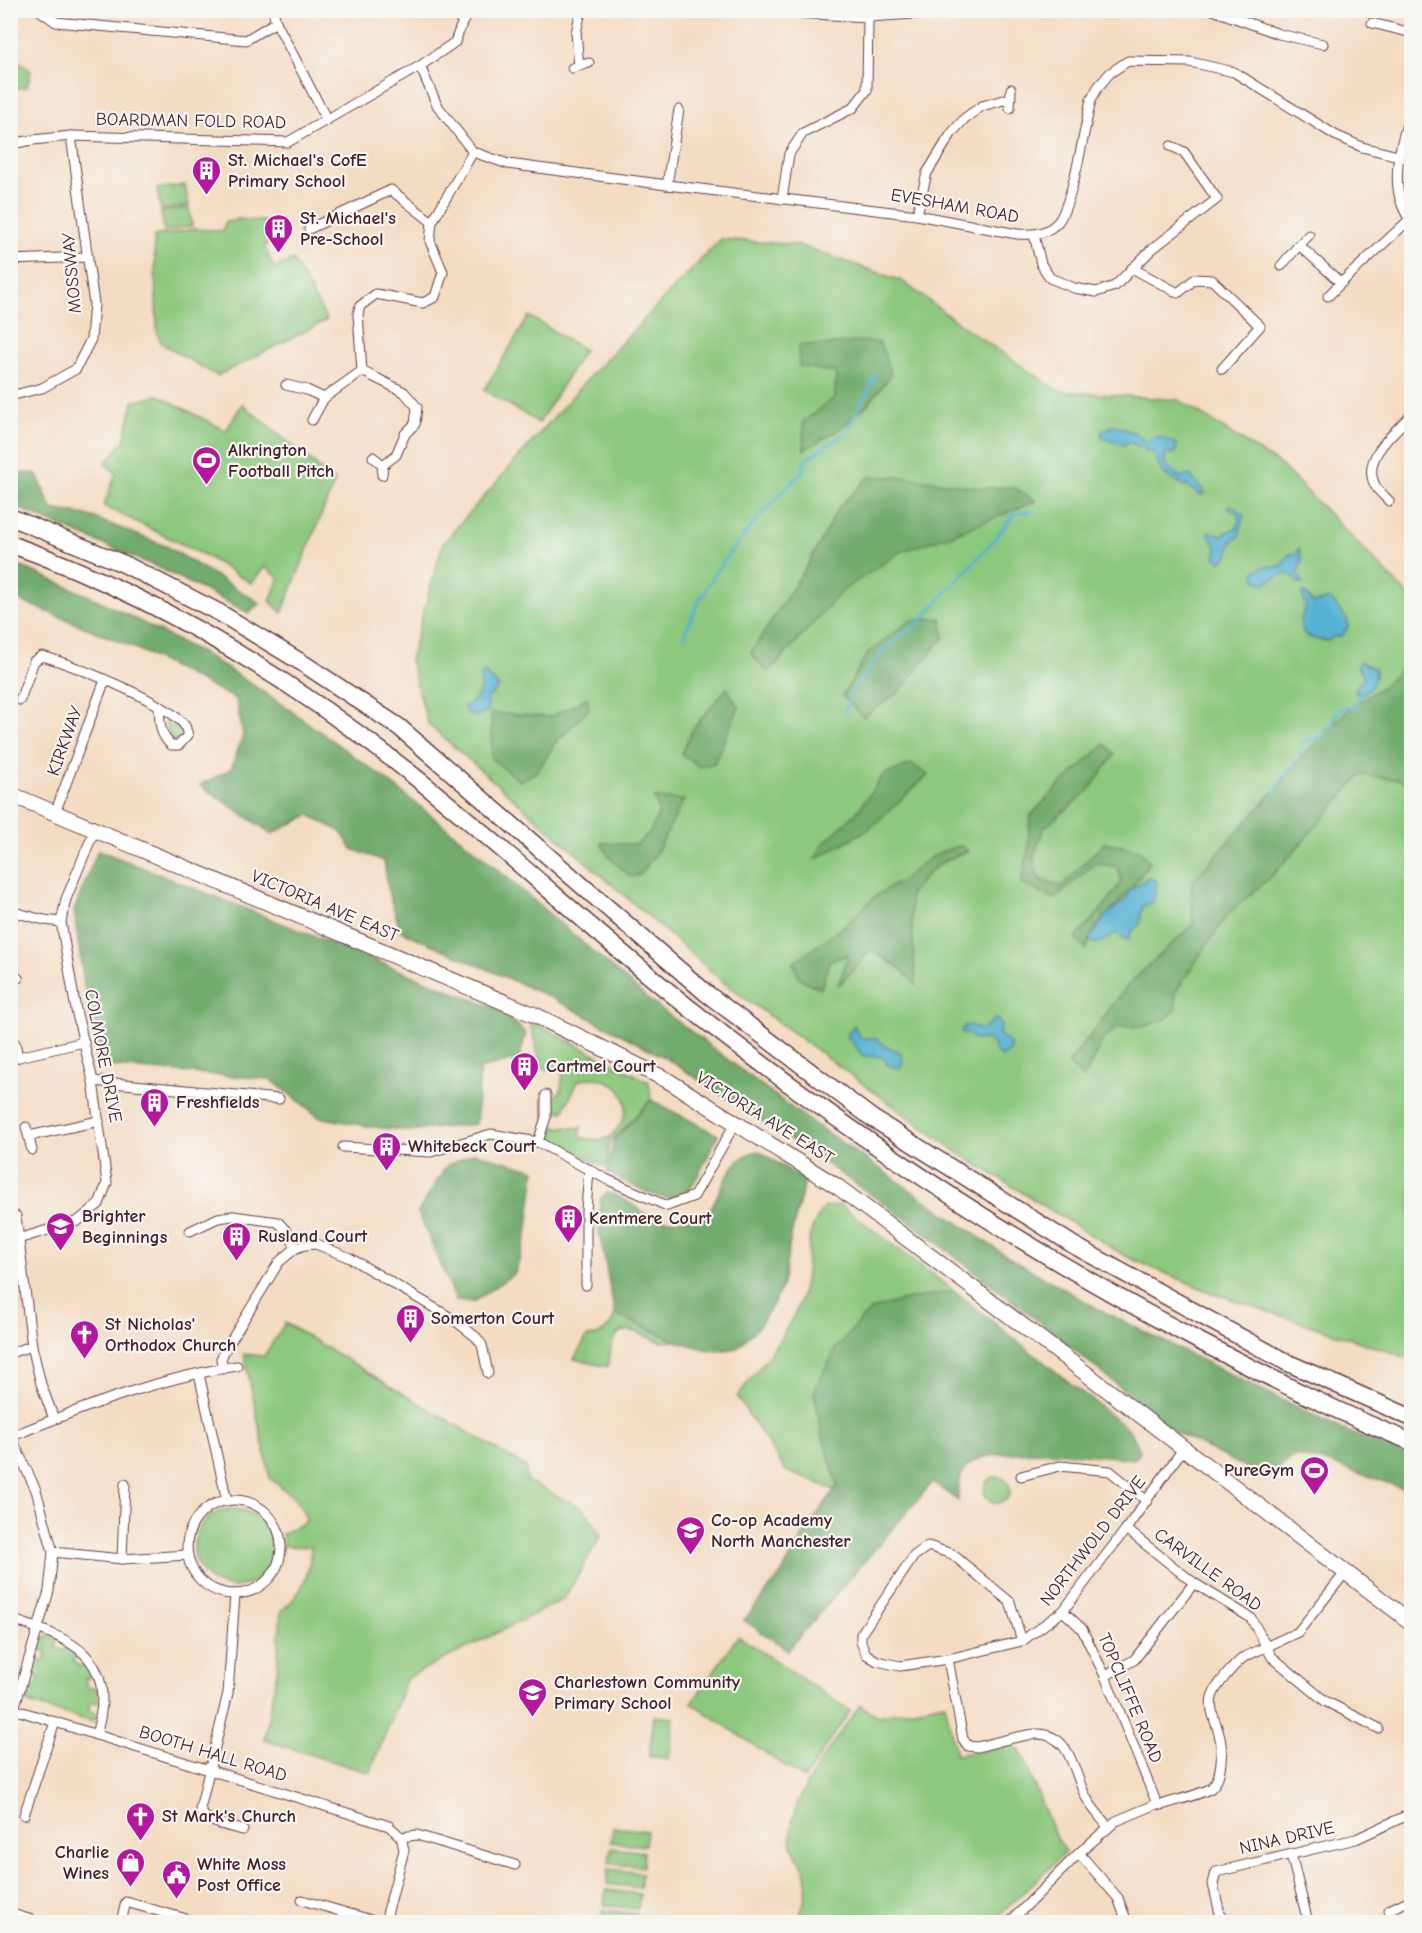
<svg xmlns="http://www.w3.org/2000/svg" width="1422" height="1933" viewBox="0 0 1422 1933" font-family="'Comic Neue',sans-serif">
<rect width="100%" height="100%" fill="#f6f6f2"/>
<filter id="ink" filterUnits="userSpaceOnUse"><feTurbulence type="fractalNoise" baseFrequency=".0167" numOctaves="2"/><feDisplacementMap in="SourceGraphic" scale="12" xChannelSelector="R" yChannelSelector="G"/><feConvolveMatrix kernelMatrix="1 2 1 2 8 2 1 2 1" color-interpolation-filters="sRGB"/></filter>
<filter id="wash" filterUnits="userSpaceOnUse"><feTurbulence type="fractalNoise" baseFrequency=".008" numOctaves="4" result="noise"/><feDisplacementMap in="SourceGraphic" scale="24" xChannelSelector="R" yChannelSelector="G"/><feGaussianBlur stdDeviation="1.35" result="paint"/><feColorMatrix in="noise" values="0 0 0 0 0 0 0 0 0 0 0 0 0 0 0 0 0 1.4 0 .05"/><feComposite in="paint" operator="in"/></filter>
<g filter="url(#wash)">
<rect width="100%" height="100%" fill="#f4dcc2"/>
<g fill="#8cc87d" stroke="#6b7454" stroke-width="1.5">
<polygon points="11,54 31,71 27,87 11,89"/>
<polygon points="185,185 189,206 161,210 157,189"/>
<polygon points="189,208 192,226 164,231 161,212"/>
<polygon points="237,219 272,222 278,227 271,230 273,234 268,237 271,243 264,246 274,268 293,260 327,320 217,376 161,343 157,331 154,236 194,229 223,231 225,222 235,221"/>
<polygon points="721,239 799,245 902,281 964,327 1059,391 1179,400 1282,466 1411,598 1411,1359 1210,1292 1125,1256 957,1152 728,986 428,724 410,660 443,543 591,375"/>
<polygon points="529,316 584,350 539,423 484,390"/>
<polygon points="158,395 226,431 242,404 335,481 282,613 270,601 279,578 265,567 251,583 204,555 104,506 116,473 105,464 124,441 133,402"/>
<path d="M 168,716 L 177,722 L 185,733 L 180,740 L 173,740 C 167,735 164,723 168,716 Z"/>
<path d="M 529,1020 L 649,1082 L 651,1099 L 610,1143 L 606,1167 L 545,1139 L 553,1127 L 582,1128 L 580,1132 L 581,1137 C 590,1139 601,1142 610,1137 C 612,1136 614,1133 616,1130 C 642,1102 612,1068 578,1081 L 563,1112 L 550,1107 L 550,1100 L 561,1091 L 563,1072 L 542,1068 Z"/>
<path d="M 840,1205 L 954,1291 L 900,1301 L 822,1434 L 838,1485 L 835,1490 L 786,1471 L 737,1397 C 759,1367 787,1336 800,1301 C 809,1278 805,1252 812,1229 C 815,1222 819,1215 823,1208 Z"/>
<path d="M 615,1314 L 677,1341 C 670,1341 663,1343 658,1341 C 645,1337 624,1321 614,1339 C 610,1346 610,1358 608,1367 L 574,1359 L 587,1337 C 602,1336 611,1329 615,1314 Z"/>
<path d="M 285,1323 L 526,1467 L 527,1481 L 582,1508 L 593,1522 L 601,1536 L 564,1599 L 407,1678 L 370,1773 L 264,1740 L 277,1672 L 281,1611 C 303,1594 310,1574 311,1547 L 284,1546 L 282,1534 L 307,1521 L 301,1507 L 292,1496 L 270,1478 L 244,1354 L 264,1356 Z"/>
<circle cx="997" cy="1490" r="13"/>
<circle cx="233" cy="1548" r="39"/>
<polygon points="47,1636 58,1638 55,1647 64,1651 69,1643 80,1654 73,1660 80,1667 87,1663 95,1676 85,1679 88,1688 98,1688 98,1703 90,1702 89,1711 97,1713 96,1720 93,1722 28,1703 25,1697 30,1686 36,1687 39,1677 32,1675 37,1660 44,1662 47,1652 40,1649"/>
<polygon points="738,1636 850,1711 804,1779 692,1703"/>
<path d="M 945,1703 L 956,1755 L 1014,1746 L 1020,1750 L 1054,1834 L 1064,1848 L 1065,1853 L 992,1922 L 797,1922 C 803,1908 811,1883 804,1868 C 797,1855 791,1851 791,1835 C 790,1795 838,1738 860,1705 L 878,1716 Z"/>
<polygon points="654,1716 674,1718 669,1759 649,1756"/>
<polygon points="613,1827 647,1831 645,1846 611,1842"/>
<polygon points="611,1848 644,1852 643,1867 609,1863"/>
<polygon points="608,1869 642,1873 640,1888 607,1884"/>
<polygon points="606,1890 640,1894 638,1909 604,1905"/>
<polygon points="603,1910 637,1914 636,1922 602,1922"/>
</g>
<g fill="#71ac6c" stroke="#5e664c" stroke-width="1.5">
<polygon points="860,341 880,343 891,375 867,405 840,429 804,450 803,422 835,397 836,373 799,366 799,345 827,345"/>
<polygon points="36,473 52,509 87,515 168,547 260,603 249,613 162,569 11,505 11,474"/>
<polygon points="869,477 905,477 980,488 1014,487 1036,501 952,535 902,551 842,591 768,673 751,653 810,561 839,507"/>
<polygon points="11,562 100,601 209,657 276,700 384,778 481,855 648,999 793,1109 1008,1257 1100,1310 1341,1429 1411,1457 1411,1491 1323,1461 1295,1456 1267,1478 1173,1431 1060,1338 912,1223 802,1147 666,1058 550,997 401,931 389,895 384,861 352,849 341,832 309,815 272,834 200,785 231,769 243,735 236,699 131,646 11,597"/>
<polygon points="941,618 944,637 898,693 863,717 842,696 868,653 911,620"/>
<polygon points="1411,658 1411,788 1402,780 1361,775 1275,873 1228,914 1176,991 1176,1010 1166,1019 1141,1027 1118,1027 1103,1039 1084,1078 1068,1064 1129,984 1193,924 1192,882 1274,791 1317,740 1351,707 1385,685"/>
<polygon points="727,688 739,707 714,763 700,767 681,754 694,727"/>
<polygon points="587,698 589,709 554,744 538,771 520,781 492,759 491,713 550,717"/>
<polygon points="1105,744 1115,754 1090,789 1044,828 1033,857 1039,879 1062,886 1105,842 1139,850 1150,862 1133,886 1096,928 1086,949 1075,939 1101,910 1122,881 1117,867 1095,863 1054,899 1021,883 1028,851 1030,816 1060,785"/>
<polygon points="912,764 928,775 869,829 815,859 823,844 857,812 883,775"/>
<polygon points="654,798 684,800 656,853 640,875 631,877 610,858 601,843 637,844 651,831 659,812"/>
<path d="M 960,846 L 969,851 C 939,860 928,871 910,895 L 916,985 L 900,968 L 871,950 L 838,986 L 848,955 L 829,961 L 821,989 L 800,979 L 793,963 L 848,923 L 878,894 L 903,880 L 925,861 L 943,851 Z"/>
<polygon points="98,850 504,1012 526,1034 519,1059 480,1069 476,1124 410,1131 366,1126 319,1117 270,1079 102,1066 87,1006 74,910"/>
<path d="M 651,1100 L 718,1135 C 710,1150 698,1180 687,1192 C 671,1211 625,1181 607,1172 L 614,1140 Z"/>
<path d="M 759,1151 L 805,1181 L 791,1235 L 783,1284 L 774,1303 L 759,1326 L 737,1348 L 718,1351 L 704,1349 L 677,1341 L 615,1314 L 598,1225 L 601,1198 L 608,1193 C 623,1196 632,1206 645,1213 C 664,1224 689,1222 707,1211 C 713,1208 714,1202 717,1196 C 726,1177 737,1153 759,1151 Z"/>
<polygon points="475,1153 535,1170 527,1235 515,1273 473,1302 456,1300 418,1212 447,1165"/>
<path d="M 954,1291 L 1127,1428 C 1133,1435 1137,1442 1140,1451 L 1138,1456 L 1133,1459 C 1100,1455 996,1444 971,1463 C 959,1472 958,1487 958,1501 L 933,1482 L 788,1650 L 744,1620 L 780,1576 L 805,1532 L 838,1485 L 822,1434 L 814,1392 L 836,1348 L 870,1310 L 900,1301 Z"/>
</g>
<g fill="#55b2d3" stroke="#50687f" stroke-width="1.5">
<path d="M 1115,425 L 1137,434 L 1146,443 C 1155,431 1165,439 1176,444 L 1176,451 L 1173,454 L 1167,453 L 1165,458 L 1165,464 L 1179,477 L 1190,475 L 1205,493 L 1200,495 C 1189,484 1170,482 1162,471 C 1159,467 1157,459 1154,453 L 1146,451 L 1145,448 L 1129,442 L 1123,445 L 1102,438 L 1101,432 Z"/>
<path d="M 1232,505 L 1244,514 L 1239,537 L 1232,541 C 1229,550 1230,557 1221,561 L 1215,557 L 1217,548 L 1209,536 L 1209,532 L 1222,535 L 1238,527 L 1239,515 L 1232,510 L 1228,509 L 1227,507 Z"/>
<path d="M 1299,548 L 1302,562 L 1297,573 L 1304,583 L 1297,583 L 1295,578 L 1285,573 L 1265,583 L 1257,581 L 1254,572 C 1257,570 1260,568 1263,567 C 1277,564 1279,573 1288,555 L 1296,553 Z"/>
<path d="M 1304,592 L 1313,603 L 1331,599 L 1348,621 L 1348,627 L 1341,636 L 1333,637 L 1328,641 C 1304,640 1294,629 1306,606 L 1301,593 Z"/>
<path d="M 1360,662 L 1374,668 C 1378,681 1371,688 1362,695 L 1355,692 L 1359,683 L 1363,679 L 1364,676 L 1357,666 Z"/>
<path d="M 485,672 L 488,678 L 492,679 L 499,687 L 487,699 L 488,711 L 476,716 L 467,713 L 464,707 C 477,700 483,692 481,676 Z"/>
<path d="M 1149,877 L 1157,882 L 1153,902 L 1142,907 L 1140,924 L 1131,932 L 1128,940 L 1115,933 C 1107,938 1098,948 1089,940 L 1106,916 L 1126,899 L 1129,891 Z"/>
<polygon points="996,1018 1001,1025 999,1034 1010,1044 1011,1050 1002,1057 999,1056 991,1041 984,1039 974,1040 969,1034 963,1034 961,1031 965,1026 970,1025 982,1030"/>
<path d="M 854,1025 L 860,1038 L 875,1038 L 888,1048 L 900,1052 L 903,1059 L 901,1067 L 897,1068 L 888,1065 C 883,1052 874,1058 863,1056 L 847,1036 Z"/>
</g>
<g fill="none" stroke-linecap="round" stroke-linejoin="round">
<g stroke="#55b2d3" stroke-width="3">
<path d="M 684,637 C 706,571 755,520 802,472 L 805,460 L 845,434 L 876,376"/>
<polyline points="845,712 853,689 884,650 918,623 995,539 1014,514 1033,511"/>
<polyline points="1274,793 1282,777 1300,757 1303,742 1322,736 1326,728 1332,727 1335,715 1341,709 1359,706 1357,699 1362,695"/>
</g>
</g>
</g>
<g filter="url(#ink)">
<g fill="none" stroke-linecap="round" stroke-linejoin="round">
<defs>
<g id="minor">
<polyline points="39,10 56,22 246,40 276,22"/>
<polyline points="273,10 276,22 327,120"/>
<polyline points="440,10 464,20"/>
<polyline points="741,10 868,17 976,10"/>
<polyline points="1213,10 1279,34 1323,44"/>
<polyline points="1372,23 1412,33"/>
<path d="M 420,66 L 437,105 L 473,152 L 508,164 L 667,185 L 917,215 L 1017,234 C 1032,235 1044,235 1056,224 C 1072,210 1085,125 1091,100 L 1098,87 L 1110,73 L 1128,61 L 1190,62 L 1234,72 L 1335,135 L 1362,147 L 1398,156"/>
<polyline points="579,66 576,33 581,10"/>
<polyline points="572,68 589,63"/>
<polyline points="1010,108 1011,89"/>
<path d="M 1412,109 C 1400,143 1386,191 1412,222"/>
<polyline points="10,144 33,140 71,136 288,142 420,66 455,42 467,10"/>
<polyline points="667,185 679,110"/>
<polyline points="782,199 789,154 803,133 853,108 867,90 868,17"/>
<polyline points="917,215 927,173 951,134 965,118 982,106 1011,98"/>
<polyline points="309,229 391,190 432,222"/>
<polyline points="1034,235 1041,264 1050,278 1074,288 1096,292 1115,286 1151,250 1217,199 1184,152 1171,146"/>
<polyline points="1299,245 1309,235"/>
<polyline points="10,260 88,257"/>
<polyline points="1281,266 1299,245 1341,283 1409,220"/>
<polyline points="1132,268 1178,293 1195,279 1212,280 1260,326 1222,369"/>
<polyline points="1328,296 1341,283"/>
<polyline points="362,371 404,392 417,407 415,424 405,434 396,455 383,465"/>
<polyline points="286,385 307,390 324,398"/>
<polyline points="10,396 42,388 76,369 91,339 94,304 71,136"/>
<polyline points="312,420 324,398 362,371 358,314 360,306 376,294 423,303 435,297 443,272 430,241 432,222 473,152"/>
<polyline points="373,457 383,465 382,475"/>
<path d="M 1389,501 C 1385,496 1379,492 1376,487 C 1359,459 1395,432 1412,414"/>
<path d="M 20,700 L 34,661 L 42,656 C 70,664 170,703 185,726 C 186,728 187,733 188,735 L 179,745 L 171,745 C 159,734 160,722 159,707"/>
<polyline points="55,813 105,680"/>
<polyline points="10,911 44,920 61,922"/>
<polyline points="10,979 18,978"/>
<polyline points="15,1043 18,1057"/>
<polyline points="10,1059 84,1042"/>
<polyline points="93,1081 279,1099"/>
<polyline points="26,1127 32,1150"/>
<polyline points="29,1136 99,1121"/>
<polyline points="538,1142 546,1117 546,1095"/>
<polyline points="343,1147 431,1152 491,1134 538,1142 606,1179 667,1206 694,1196 736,1122"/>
<polyline points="16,1216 32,1346 41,1384 54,1419"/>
<polyline points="190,1231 218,1218 233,1216 278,1222 288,1233 296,1248"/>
<polyline points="18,1239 78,1221 99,1204 107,1183 93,1081 76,1010 61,922 66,899 95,829"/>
<polyline points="586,1285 586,1211 589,1169"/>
<polyline points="10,1353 32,1346"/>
<polyline points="223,1369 221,1359 224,1352 279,1262 296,1248 305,1245 316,1244 350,1258 453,1319 476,1337 482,1345 488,1373"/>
<polyline points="199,1374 227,1501"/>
<path d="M 10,1437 C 83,1407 159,1378 237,1366"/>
<polyline points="11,1437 36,1490 53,1552 49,1591 14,1709"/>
<polyline points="1021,1476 1060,1466 1110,1471 1147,1501"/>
<circle cx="234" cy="1547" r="47"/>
<polyline points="1126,1529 1194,1583 1251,1618 1272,1657 1325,1701 1378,1728"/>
<polyline points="53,1552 122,1559 188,1555"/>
<polyline points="122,1559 125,1484"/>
<path d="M 235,1594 L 228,1693 L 200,1809 C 203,1823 230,1826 243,1830"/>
<polyline points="1063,1611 1082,1629 1105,1676 1157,1804"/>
<path d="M 10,1619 C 73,1639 119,1656 96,1735"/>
<polyline points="1022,1641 1010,1602 952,1554 928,1546 914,1556 861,1634 861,1642 866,1654 877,1661 900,1666 948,1659 1022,1641 1063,1611 1126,1529 1183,1449"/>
<path d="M 948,1659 L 963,1739 L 968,1746 L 977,1747 C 994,1743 1020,1735 1036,1734 C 1072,1733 1073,1773 1086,1797 C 1092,1809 1101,1817 1108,1827"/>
<polyline points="1105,1676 1134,1660 1194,1583"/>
<polyline points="10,1708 389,1826 401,1837 404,1850 385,1922"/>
<polyline points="24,1815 55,1722"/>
<polyline points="401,1837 417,1835 515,1865"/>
<polyline points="1079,1853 1118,1898 1127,1922"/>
<polyline points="1291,1854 1308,1922"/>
<polyline points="302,1900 378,1922"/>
<polyline points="1389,1910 1412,1899"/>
<polyline points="121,1922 126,1902 197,1922"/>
<path d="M 1010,1922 L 1079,1853 L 1116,1821 L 1157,1804 L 1162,1805 C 1173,1801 1203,1794 1211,1788 C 1223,1778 1223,1747 1219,1734 C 1216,1722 1209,1710 1212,1697 C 1215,1686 1235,1664 1244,1657 L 1298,1632 L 1345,1573"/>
<polyline points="1222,1922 1213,1884 1216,1872 1356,1839 1412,1813"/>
</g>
<polyline id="tertiary" points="10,1915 33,1922"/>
<polyline id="primary" points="10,794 537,1016 667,1080 838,1187 1054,1349 1412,1623"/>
<g id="motorway">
<polyline points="10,517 124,564 220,613 304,664 399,727 706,993 872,1118 1075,1246 1286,1362 1412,1418"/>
<path d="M 10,544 C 154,595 291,679 410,773 C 507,849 596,935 693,1011 C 852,1136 1020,1247 1199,1341 C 1269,1377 1338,1413 1412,1442"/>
</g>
</defs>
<use href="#minor" stroke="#643b42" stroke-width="11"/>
<use href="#tertiary" stroke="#643b42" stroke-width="14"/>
<use href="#primary" stroke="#643b42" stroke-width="17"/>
<use href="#motorway" stroke="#643b42" stroke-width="19"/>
<use href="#minor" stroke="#fff" stroke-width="9"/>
<use href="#tertiary" stroke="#fff" stroke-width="12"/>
<use href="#primary" stroke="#fff" stroke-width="15"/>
<use href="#motorway" stroke="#fff" stroke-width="16"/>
</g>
</g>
<defs>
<symbol id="building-pin" viewBox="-11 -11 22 30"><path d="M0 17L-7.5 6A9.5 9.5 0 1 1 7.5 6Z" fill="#b5179e" stroke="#f6f6f2"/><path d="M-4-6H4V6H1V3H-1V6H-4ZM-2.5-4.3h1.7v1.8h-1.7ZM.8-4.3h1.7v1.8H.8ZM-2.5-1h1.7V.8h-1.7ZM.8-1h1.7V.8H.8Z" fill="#fff"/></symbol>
<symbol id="stadium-pin" viewBox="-11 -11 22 30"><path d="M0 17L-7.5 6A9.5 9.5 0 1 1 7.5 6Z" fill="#b5179e" stroke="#f6f6f2"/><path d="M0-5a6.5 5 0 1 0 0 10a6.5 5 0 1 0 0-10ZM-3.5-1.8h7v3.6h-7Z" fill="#fff"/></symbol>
<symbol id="school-pin" viewBox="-11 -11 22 30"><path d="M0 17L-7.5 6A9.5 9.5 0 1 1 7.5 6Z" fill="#b5179e" stroke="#f6f6f2"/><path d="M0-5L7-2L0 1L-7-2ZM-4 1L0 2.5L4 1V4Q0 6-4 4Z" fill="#fff"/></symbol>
<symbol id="church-pin" viewBox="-11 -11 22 30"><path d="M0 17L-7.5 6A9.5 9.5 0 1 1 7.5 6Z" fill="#b5179e" stroke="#f6f6f2"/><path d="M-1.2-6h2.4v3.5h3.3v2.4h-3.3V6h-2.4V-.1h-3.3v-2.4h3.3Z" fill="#fff"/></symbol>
<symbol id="shop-pin" viewBox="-11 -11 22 30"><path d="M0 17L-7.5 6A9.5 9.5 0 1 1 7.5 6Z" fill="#b5179e" stroke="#f6f6f2"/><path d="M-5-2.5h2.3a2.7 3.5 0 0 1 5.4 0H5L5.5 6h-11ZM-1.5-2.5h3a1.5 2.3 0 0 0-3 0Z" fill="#fff"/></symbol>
<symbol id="civic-pin" viewBox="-11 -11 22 30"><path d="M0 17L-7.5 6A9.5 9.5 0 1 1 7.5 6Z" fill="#b5179e" stroke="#f6f6f2"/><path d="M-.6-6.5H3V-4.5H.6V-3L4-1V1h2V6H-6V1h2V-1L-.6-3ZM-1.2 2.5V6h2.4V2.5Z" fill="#fff"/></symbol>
</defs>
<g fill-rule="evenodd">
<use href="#building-pin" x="190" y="154" width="33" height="45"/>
<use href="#building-pin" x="262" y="212" width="33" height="45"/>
<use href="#stadium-pin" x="190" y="444" width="33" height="45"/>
<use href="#building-pin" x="508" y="1050" width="33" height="45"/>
<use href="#building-pin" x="138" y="1086" width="33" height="45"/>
<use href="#building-pin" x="370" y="1130" width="33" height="45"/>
<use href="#building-pin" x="552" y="1202" width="33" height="45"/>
<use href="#school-pin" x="44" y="1210" width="33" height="45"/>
<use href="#building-pin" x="220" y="1220" width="33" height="45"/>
<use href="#building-pin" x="394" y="1302" width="33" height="45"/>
<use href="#church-pin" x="68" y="1318" width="33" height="45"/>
<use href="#stadium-pin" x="1298" y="1454" width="33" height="45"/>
<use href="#school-pin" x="674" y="1514" width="33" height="45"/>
<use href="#school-pin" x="516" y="1676" width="33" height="45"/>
<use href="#church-pin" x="124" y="1800" width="33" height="45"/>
<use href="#shop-pin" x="114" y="1846" width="33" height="45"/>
<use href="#civic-pin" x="160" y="1858" width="33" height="45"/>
</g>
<g text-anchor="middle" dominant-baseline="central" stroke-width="4.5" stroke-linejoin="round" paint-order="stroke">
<g font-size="18" fill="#4a1f2b" stroke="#f6f6f2">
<text transform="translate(191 121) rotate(1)">BOARDMAN FOLD ROAD</text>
<text transform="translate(955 206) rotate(10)">EVESHAM ROAD</text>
<text transform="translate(72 273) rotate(-95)">MOSSWAY</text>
<text transform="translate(65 741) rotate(-70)">KIRKWAY</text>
<text transform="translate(325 906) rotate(23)">VICTORIA AVE EAST</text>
<text transform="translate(103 1056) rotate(79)">COLMORE DRIVE</text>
<text transform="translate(765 1118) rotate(32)">VICTORIA AVE EAST</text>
<text transform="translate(1093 1541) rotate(-52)">NORTHWOLD DRIVE</text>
<text transform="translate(1208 1570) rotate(36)">CARVILLE ROAD</text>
<text transform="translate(1130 1698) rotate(67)">TOPCLIFFE ROAD</text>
<text transform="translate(213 1754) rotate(17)">BOOTH HALL ROAD</text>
<text transform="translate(1287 1838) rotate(-13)">NINA DRIVE</text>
</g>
<g font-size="18" font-weight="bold" fill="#4a1f2b" stroke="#f6f6f2" text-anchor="start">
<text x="228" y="160">St. Michael's CofE<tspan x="228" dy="21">Primary School</tspan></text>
<text x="300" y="218">St. Michael's<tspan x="300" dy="21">Pre-School</tspan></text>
<text x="228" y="450">Alkrington<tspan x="228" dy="21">Football Pitch</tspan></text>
<text x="546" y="1066">Cartmel Court</text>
<text x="176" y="1102">Freshfields</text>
<text x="408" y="1146">Whitebeck Court</text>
<text x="82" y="1216">Brighter<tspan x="82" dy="21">Beginnings</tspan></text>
<text x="589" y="1218">Kentmere Court</text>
<text x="258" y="1236">Rusland Court</text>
<text x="431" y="1318">Somerton Court</text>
<text x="105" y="1324">St Nicholas'<tspan x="105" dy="21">Orthodox Church</tspan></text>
<text x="1294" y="1470" text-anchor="end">PureGym</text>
<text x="711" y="1520">Co-op Academy<tspan x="711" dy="21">North Manchester</tspan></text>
<text x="554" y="1682">Charlestown Community<tspan x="554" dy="21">Primary School</tspan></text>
<text x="162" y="1816">St Mark's Church</text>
<text x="109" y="1852" text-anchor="end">Charlie<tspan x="109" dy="21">Wines</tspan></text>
<text x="197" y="1864">White Moss<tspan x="197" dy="21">Post Office</tspan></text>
</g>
</g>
<rect width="1422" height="1933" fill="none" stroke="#f6f6f2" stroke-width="36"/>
</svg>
